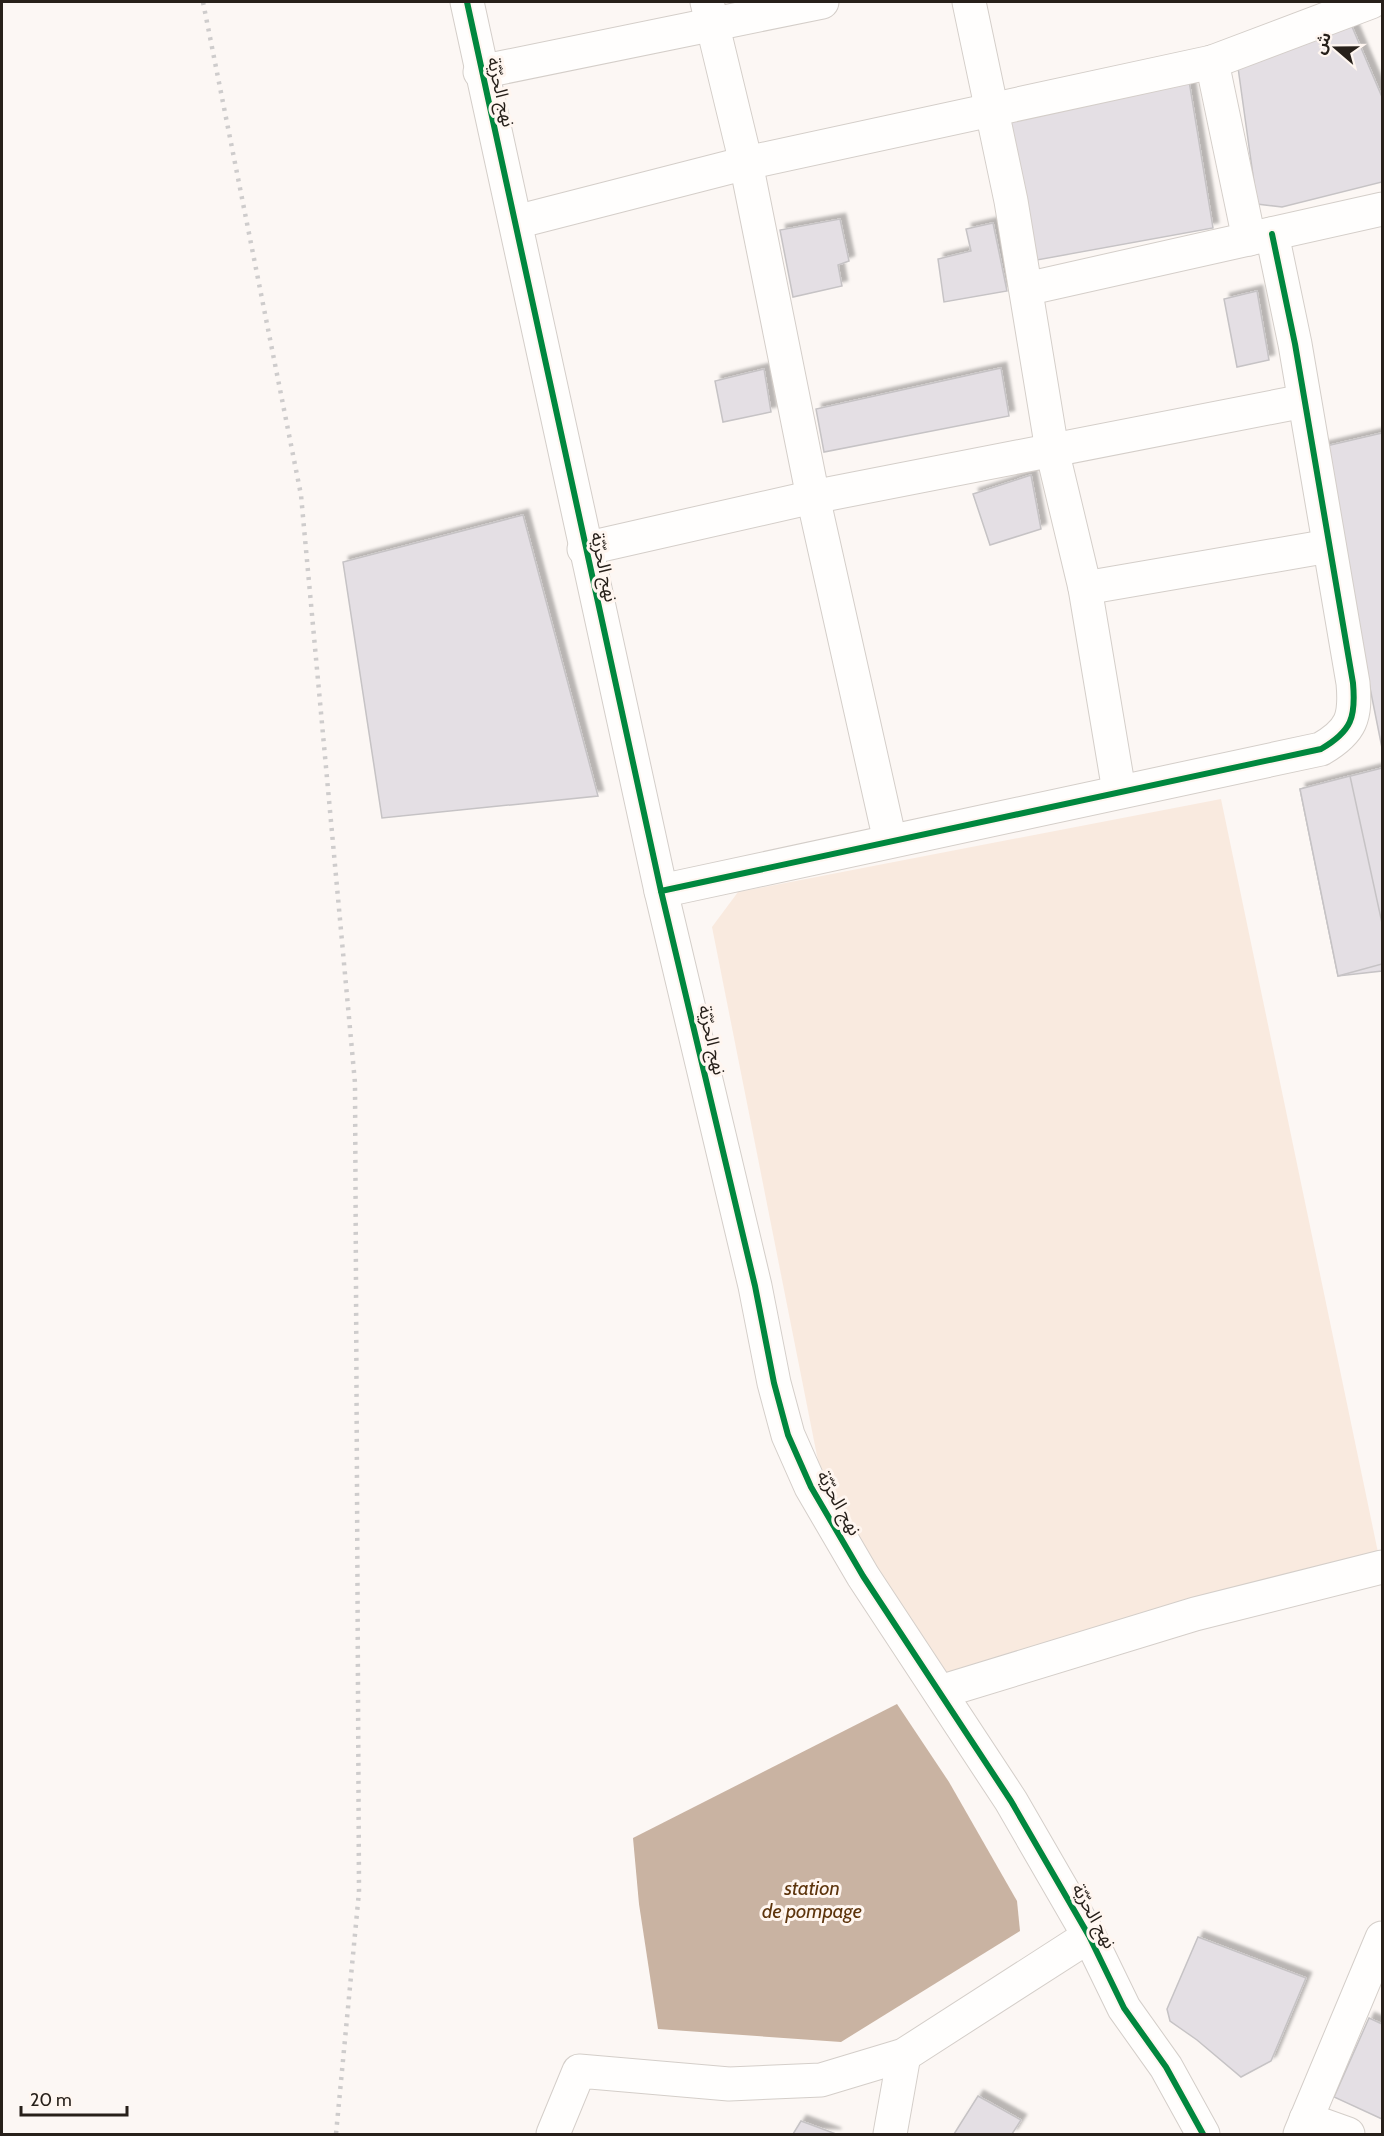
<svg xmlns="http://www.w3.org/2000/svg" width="1384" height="2136" viewBox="0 0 1384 2136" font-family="Cabin,'Noto Sans Arabic',sans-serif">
<defs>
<filter id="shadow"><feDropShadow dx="5.5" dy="-5.5" stdDeviation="1.5" flood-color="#0004"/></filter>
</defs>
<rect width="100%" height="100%" fill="#fcf7f4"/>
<polygon fill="#f9eadf" points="1221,799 1380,1562 943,1674 823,1486 712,927 738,892"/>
<polygon fill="#c9b3a2" points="897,1704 949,1782 1017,1901 1020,1931 841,2042 658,2029 639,1904 633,1838"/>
<g fill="#e4dfe4" stroke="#c6c3c5" stroke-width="1.5" filter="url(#shadow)">
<polygon points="1350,22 1382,97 1382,182 1282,207 1257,204 1236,53"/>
<polygon points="1189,81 1213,228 1026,262 996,115"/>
<polygon points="840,219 849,261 838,265 842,286 793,297 780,230"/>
<polygon points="993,223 1007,291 944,302 938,259 971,251 966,229"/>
<polygon points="1257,291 1269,360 1237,367 1224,299"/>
<polygon points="1001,368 1009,416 824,452 816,409"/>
<polygon points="764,369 771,412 723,422 715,381"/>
<polygon points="1382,433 1382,748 1322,447"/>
<polygon points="1031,475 1041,529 990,545 973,494"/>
<polygon points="523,515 598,796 382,818 343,562"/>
<polygon points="1382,768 1382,971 1338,976 1300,789"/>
<polygon points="1350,776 1382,923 1382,964 1338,976 1300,789"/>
<polygon points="1198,1937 1306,1978 1271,2061 1241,2077 1197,2040 1170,2021 1167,2009"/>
<polygon points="1369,2018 1382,2024 1382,2119 1334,2097"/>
<polygon points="978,2096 1021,2120 1012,2134 954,2134"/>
<polygon points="801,2121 836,2134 793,2134"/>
</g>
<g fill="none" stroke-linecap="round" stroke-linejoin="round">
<defs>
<g id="street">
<polyline points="707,2 746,163 813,497 890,841"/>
<polyline points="969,2 1011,201 1052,450 1085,588 1119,791"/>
<polyline points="1212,62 1249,239"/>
<polyline points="480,72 822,2"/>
<polyline points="516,222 746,163 1212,62 1371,2"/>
<polyline points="1026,289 1382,209"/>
<polyline points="584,549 813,497 1304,401"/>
<polyline points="1085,588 1329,546"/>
<path d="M 661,891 L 1321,749 C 1352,731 1356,717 1353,683 L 1295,344 L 1272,234"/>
<polyline points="940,1692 1195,1614 1382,1567"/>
<polyline points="1306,2119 1348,2134"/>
<polyline points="553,2134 579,2071 729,2084 821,2080 904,2055 1089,1936"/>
<polyline points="890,2134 904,2055"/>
<polyline points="1300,2134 1382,1938"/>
</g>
<polyline id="secondary" points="467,2 661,891 755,1286 774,1383 788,1435 811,1487 863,1576 1011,1801 1089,1936 1124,2008 1166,2067 1203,2134"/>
</defs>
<use href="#street" stroke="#d4cec9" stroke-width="35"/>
<use href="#secondary" stroke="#d4cec9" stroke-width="35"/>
<use href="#street" stroke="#fffefd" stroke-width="33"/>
<use href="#secondary" stroke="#fffefd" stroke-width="33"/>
<polyline stroke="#cecccc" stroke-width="4.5" stroke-dasharray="3 6" stroke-linecap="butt" points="203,2 301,495 355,1083 359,1892 336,2134"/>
<defs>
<g id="cycleway">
<polyline points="467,2 661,891 755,1286 774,1383 788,1435 811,1487 863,1576 1011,1801 1089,1936 1124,2008 1166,2067 1203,2134"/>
<path d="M 661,891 L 1321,749 C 1352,731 1356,717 1353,683 L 1295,344 L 1272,234"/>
</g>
</defs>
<use href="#cycleway" stroke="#fff6f0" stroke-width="10"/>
<use href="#cycleway" stroke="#00873e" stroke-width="6"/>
</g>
<g text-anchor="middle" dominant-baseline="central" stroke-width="6" stroke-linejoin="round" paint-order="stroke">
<g font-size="18" fill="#27201a" stroke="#fff6f0">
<text transform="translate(501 92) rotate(77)">نهج الحرّيّة</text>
<text transform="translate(604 567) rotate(78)">نهج الحرّيّة</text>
<text transform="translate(712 1040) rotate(77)">نهج الحرّيّة</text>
<text transform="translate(839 1503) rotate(61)">نهج الحرّيّة</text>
<text transform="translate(1094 1916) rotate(61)">نهج الحرّيّة</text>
</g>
<g font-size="20" font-style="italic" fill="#5d340c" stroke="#fff6f0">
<text x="812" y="1888">station<tspan x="812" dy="23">de pompage</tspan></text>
</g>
</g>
<rect width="1384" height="2136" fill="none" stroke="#27201a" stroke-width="6"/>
<g transform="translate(1336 48) rotate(290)" stroke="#fff6f0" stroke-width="4.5" paint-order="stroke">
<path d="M0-4.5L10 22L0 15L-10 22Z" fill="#27201a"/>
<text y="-9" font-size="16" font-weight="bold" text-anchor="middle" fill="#27201a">ش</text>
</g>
<path d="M21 2106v9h106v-9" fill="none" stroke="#27201a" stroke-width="3"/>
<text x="30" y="2106" font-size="18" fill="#27201a" stroke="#fff6f0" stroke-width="4.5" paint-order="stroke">20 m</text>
</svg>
